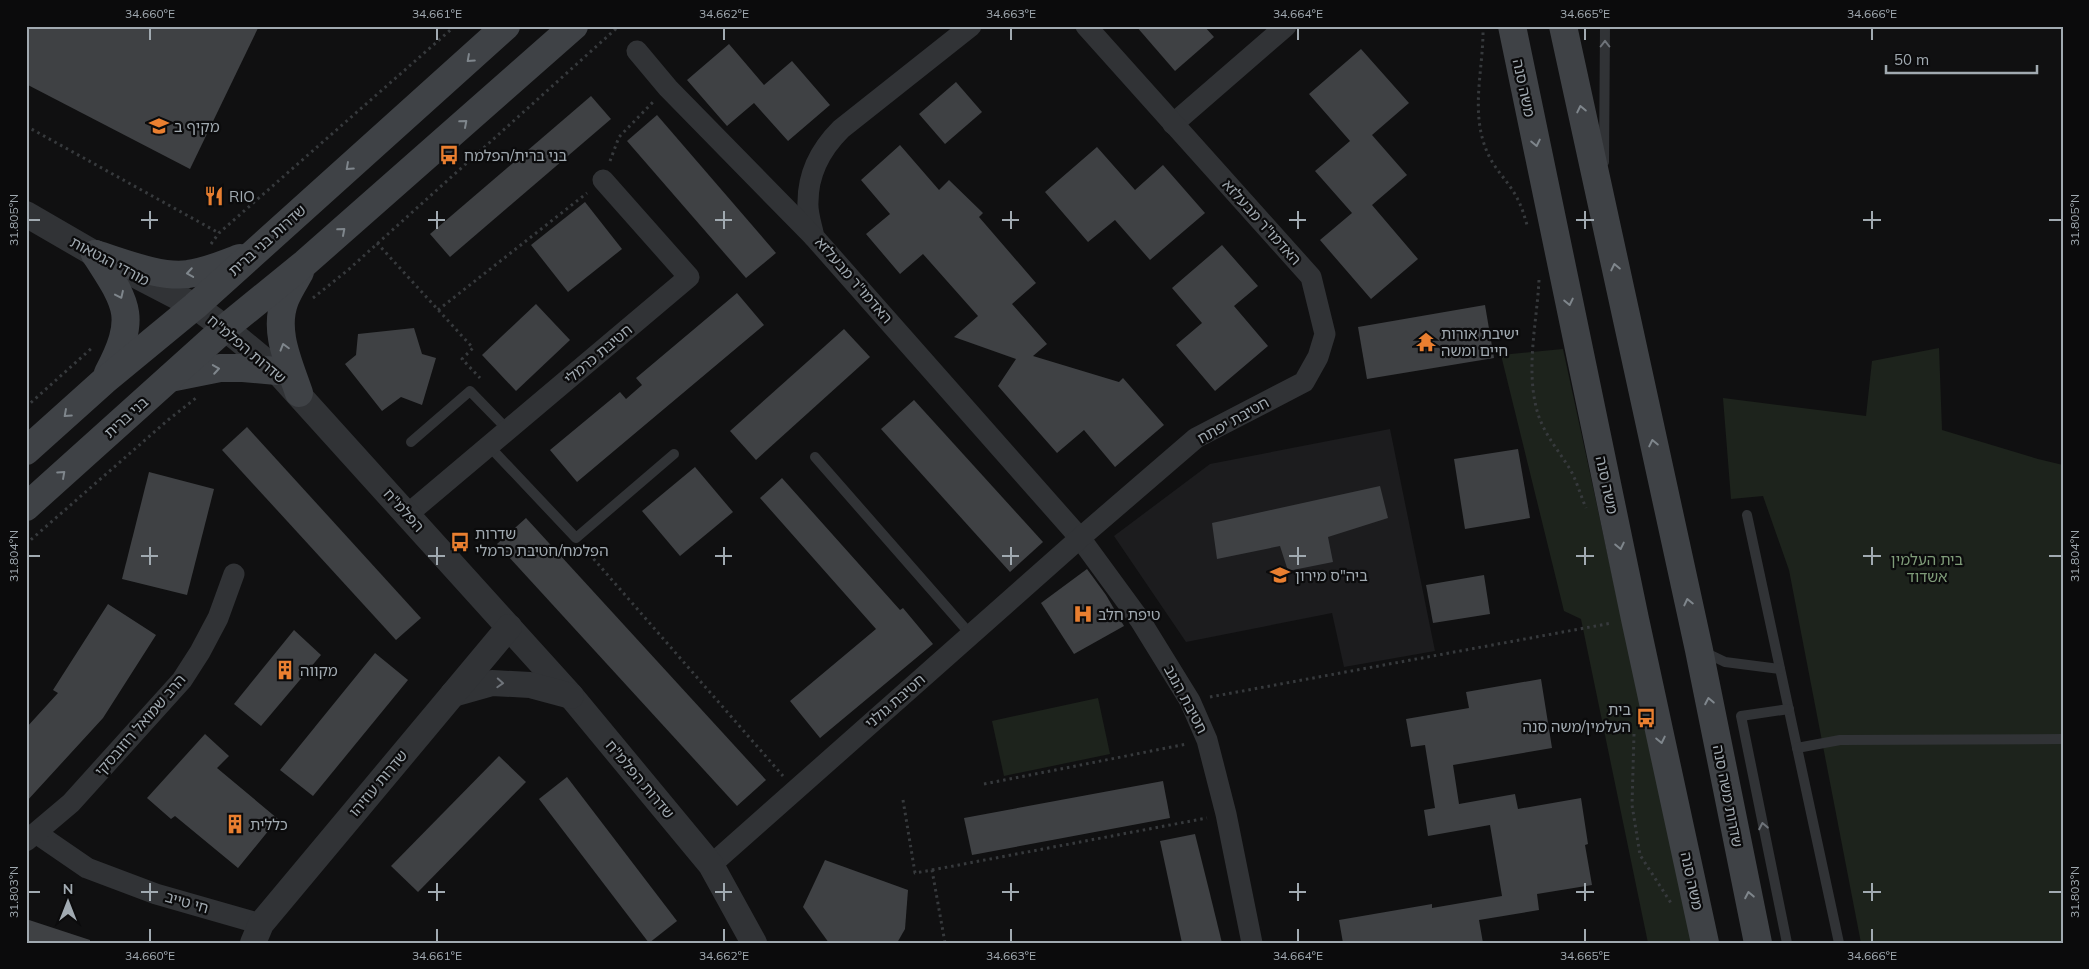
<svg xmlns="http://www.w3.org/2000/svg" width="2089" height="969" viewBox="0 0 2089 969" font-family="Mulish,'Noto Sans Hebrew',sans-serif">
<rect width="100%" height="100%" fill="#101011"/>
<polygon fill="#1c1c1e" points="1390,429 1435,651 1344,667 1332,613 1186,642 1114,536 1210,464"/>
<g fill="#1d231c">
<polygon points="1939,348 1942,430 2038,459 2063,465 2063,943 1861,943 1789,570 1763,496 1731,499 1723,398 1866,416 1872,361"/>
<polygon points="1563,349 1692,943 1648,943 1581,619 1564,611 1501,355"/>
<polygon points="1098,698 1110,754 1004,776 992,721"/>
</g>
<g fill="#3f4144">
<polygon points="26,26 259,26 190,169 26,84"/>
<polygon points="1136,26 1204,26 1214,37 1175,71"/>
<polygon points="729,44 764,85 792,61 830,105 788,141 754,103 727,126 687,80"/>
<polygon points="1361,49 1409,103 1372,135 1407,175 1372,205 1418,259 1371,299 1320,240 1352,213 1315,171 1350,141 1309,94"/>
<polygon points="956,82 982,112 945,144 919,114"/>
<polygon points="591,96 611,119 450,257 430,234"/>
<polygon points="657,115 776,253 746,278 627,141"/>
<polygon points="900,145 939,190 949,180 983,213 979,217 1036,283 1012,304 1047,344 1033,356 1119,382 1123,378 1164,425 1115,467 1084,430 1057,453 998,386 1016,359 954,337 978,316 923,254 900,274 866,234 890,214 861,180"/>
<polygon points="1097,147 1135,190 1163,165 1205,213 1150,260 1115,220 1088,242 1045,192"/>
<polygon points="585,202 622,249 568,292 531,245"/>
<polygon points="1222,245 1258,286 1234,306 1268,346 1215,391 1176,345 1202,323 1172,288"/>
<polygon points="737,293 764,325 577,482 550,450 620,392 626,399 642,385 636,378"/>
<polygon points="536,304 570,340 516,391 482,355"/>
<polygon points="1485,305 1494,358 1367,379 1358,327"/>
<polygon points="414,328 422,354 436,358 422,405 401,397 382,411 345,364 356,355 358,334"/>
<polygon points="844,329 870,357 756,460 730,431"/>
<polygon points="914,400 1043,542 1010,572 881,429"/>
<polygon points="247,427 421,618 396,640 222,450"/>
<polygon points="1518,449 1530,518 1465,529 1454,459"/>
<polygon points="695,467 733,512 680,556 642,511"/>
<polygon points="149,472 214,489 187,595 122,579"/>
<polygon points="782,478 900,610 903,608 933,644 820,738 790,701 876,629 760,498"/>
<polygon points="1380,486 1388,518 1328,537 1333,562 1288,571 1280,546 1217,559 1212,523"/>
<polygon points="526,518 766,780 737,806 497,544"/>
<polygon points="1087,569 1106,595 1124,626 1074,654 1041,603"/>
<polygon points="1484,575 1490,614 1433,623 1426,585"/>
<polygon points="108,604 156,635 103,718 26,802 26,728 58,693 53,690"/>
<polygon points="294,630 321,655 261,726 234,704"/>
<polygon points="375,653 408,680 313,796 280,770"/>
<polygon points="1541,679 1552,748 1453,765 1459,804 1515,794 1518,809 1581,798 1588,844 1585,845 1592,885 1537,894 1539,910 1479,920 1483,943 1343,943 1339,920 1432,904 1432,908 1502,896 1490,825 1428,836 1424,810 1435,808 1425,745 1411,747 1406,719 1469,708 1466,692"/>
<polygon points="205,734 229,756 217,768 278,819 238,868 175,816 171,819 147,798"/>
<polygon points="499,756 526,782 418,892 391,866"/>
<polygon points="567,777 677,921 649,943 539,799"/>
<polygon points="1163,781 1170,818 972,855 964,818"/>
<polygon points="1195,834 1209,890 1222,943 1182,943 1160,841"/>
<polygon points="825,860 908,890 905,929 897,943 829,943 803,907"/>
<polygon points="26,919 90,940 90,943 26,943"/>
</g>
<g fill="none" stroke-linecap="round" stroke-linejoin="round">
<g stroke="#373a3d" stroke-width="3" stroke-dasharray="2.5 4" stroke-linecap="butt">
<path d="M 1483,26 C 1484,71 1468,115 1490,158 C 1498,173 1512,186 1519,202 C 1523,210 1525,219 1528,228"/>
<polyline points="26,126 219,233"/>
<polyline points="610,161 619,137 654,101"/>
<polyline points="377,243 473,348 462,359 480,378"/>
<polyline points="211,244 219,233 455,26"/>
<path d="M 1539,280 C 1537,320 1527,362 1535,402 C 1540,429 1554,444 1568,466 C 1576,478 1580,494 1586,508"/>
<polyline points="313,298 348,270 619,26"/>
<polyline points="438,310 587,193"/>
<polyline points="26,407 93,347"/>
<polyline points="26,544 168,420 196,398"/>
<polyline points="585,549 783,776"/>
<polyline points="1210,697 1612,623"/>
<polyline points="1634,734 1632,805 1640,855 1671,903"/>
<polyline points="984,784 1187,744"/>
<polyline points="903,800 915,873 932,870 945,943"/>
<polyline points="932,870 1207,818"/>
</g>
<g stroke="#313336" stroke-width="10">
<polyline points="1604,162 1605,26"/>
<polyline points="411,442 470,391 508,430"/>
<polyline points="489,446 576,538 674,454"/>
<polyline points="815,457 971,635"/>
<polyline points="1747,515 1839,943"/>
<polyline points="1704,652 1725,662 1780,669"/>
<polyline points="1797,748 1840,740 2063,739"/>
<polyline points="1787,943 1741,716 1789,709"/>
</g>
<g stroke="#313336" stroke-width="21">
<path d="M 971,26 L 841,129 C 821,149 808,173 808,202 C 807,213 812,226 814,237 L 1080,538 L 1140,620 L 1190,701 L 1207,740 L 1226,814 L 1252,943"/>
<polyline points="637,51 668,88 814,237"/>
<polyline points="1173,124 1286,26"/>
<polyline points="408,514 689,277 603,180"/>
<polyline points="36,833 87,868 156,894 261,924"/>
<polyline points="26,841 71,803 182,680 200,652 218,618 234,574"/>
<polyline points="711,865 1080,538 1196,438 1304,382 1318,357 1325,334 1311,277 1086,26"/>
</g>
<g stroke="#313336" stroke-width="26">
<polyline points="26,214 95,254 195,306 225,328 277,371 571,696 711,865 754,943"/>
<polyline points="453,694 492,683 530,685 571,696"/>
<polyline points="253,943 261,924 509,627"/>
</g>
<g stroke="#3f4246" stroke-width="28">
<polyline points="1512,26 1635,619 1705,943"/>
<polyline points="1563,26 1699,650 1758,943"/>
<path d="M 95,254 C 122,262 160,278 188,274 C 206,272 223,264 240,258"/>
<path d="M 95,254 C 127,304 138,316 108,373"/>
<polyline points="170,378 220,368 243,368 277,371"/>
<path d="M 299,393 C 289,363 273,331 285,300 C 289,290 295,281 300,272"/>
<polyline points="26,451 104,381 195,306 506,26"/>
<polyline points="26,507 225,328 305,263 574,26"/>
</g>
</g>
<defs><path id="oneway-chevron" d="M-2-3.5L2.5 0L-2 3.5" fill="none" stroke-width="1.6" stroke-linecap="round" stroke-linejoin="round" transform="scale(1.25)"/></defs>
<g stroke="#6f747a">
<use href="#oneway-chevron" transform="translate(1605 44) rotate(-90)"/>
<use href="#oneway-chevron" transform="translate(500 683) rotate(3)"/>
<use href="#oneway-chevron" transform="translate(1763 826) rotate(-101)"/>
</g>
<g stroke="#7f868c">
<use href="#oneway-chevron" transform="translate(470 59) rotate(138)"/>
<use href="#oneway-chevron" transform="translate(1581 109) rotate(-102)"/>
<use href="#oneway-chevron" transform="translate(464 123) rotate(-41)"/>
<use href="#oneway-chevron" transform="translate(1536 143) rotate(78)"/>
<use href="#oneway-chevron" transform="translate(349 167) rotate(138)"/>
<use href="#oneway-chevron" transform="translate(342 231) rotate(-41)"/>
<use href="#oneway-chevron" transform="translate(1615 267) rotate(-102)"/>
<use href="#oneway-chevron" transform="translate(190 273) rotate(171)"/>
<use href="#oneway-chevron" transform="translate(120 295) rotate(65)"/>
<use href="#oneway-chevron" transform="translate(1569 302) rotate(78)"/>
<use href="#oneway-chevron" transform="translate(284 347) rotate(-106)"/>
<use href="#oneway-chevron" transform="translate(216 369) rotate(-9)"/>
<use href="#oneway-chevron" transform="translate(67 414) rotate(138)"/>
<use href="#oneway-chevron" transform="translate(1653 443) rotate(-102)"/>
<use href="#oneway-chevron" transform="translate(62 474) rotate(-42)"/>
<use href="#oneway-chevron" transform="translate(1620 546) rotate(78)"/>
<use href="#oneway-chevron" transform="translate(1688 602) rotate(-103)"/>
<use href="#oneway-chevron" transform="translate(1709 701) rotate(-101)"/>
<use href="#oneway-chevron" transform="translate(1661 740) rotate(78)"/>
<use href="#oneway-chevron" transform="translate(1749 895) rotate(-101)"/>
</g>
<path fill="none" stroke="#a1aab1" stroke-width="2" d="M 150,28 L 150,40M 437,28 L 437,40M 724,28 L 724,40M 1011,28 L 1011,40M 1298,28 L 1298,40M 1585,28 L 1585,40M 1872,28 L 1872,40M 150,211 L 150,229M 437,211 L 437,229M 724,211 L 724,229M 1011,211 L 1011,229M 1298,211 L 1298,229M 1585,211 L 1585,229M 1872,211 L 1872,229M 28,220 L 40,220M 141,220 L 158,220M 428,220 L 445,220M 715,220 L 732,220M 1002,220 L 1019,220M 1289,220 L 1306,220M 1576,220 L 1594,220M 1863,220 L 1881,220M 2049,220 L 2062,220M 150,547 L 150,565M 437,547 L 437,565M 724,547 L 724,565M 1011,547 L 1011,565M 1298,547 L 1298,565M 1585,547 L 1585,565M 1872,547 L 1872,565M 28,556 L 40,556M 141,556 L 158,556M 428,556 L 445,556M 715,556 L 732,556M 1002,556 L 1019,556M 1289,556 L 1306,556M 1576,556 L 1594,556M 1863,556 L 1881,556M 2049,556 L 2062,556M 150,883 L 150,901M 437,883 L 437,901M 724,883 L 724,901M 1011,883 L 1011,901M 1298,883 L 1298,901M 1585,883 L 1585,901M 1872,883 L 1872,901M 28,892 L 40,892M 141,892 L 158,892M 428,892 L 445,892M 715,892 L 732,892M 1002,892 L 1019,892M 1289,892 L 1306,892M 1576,892 L 1594,892M 1863,892 L 1881,892M 2049,892 L 2062,892M 150,929 L 150,942M 437,929 L 437,942M 724,929 L 724,942M 1011,929 L 1011,942M 1298,929 L 1298,942M 1585,929 L 1585,942M 1872,929 L 1872,942"/>
<defs>
<symbol id="school-bare" viewBox="-9 -9 18 18"><path d="M0-5L7-2L0 1L-7-2ZM-4 1L0 2.5L4 1V4Q0 6-4 4Z" fill="#e97f30" stroke="#0b0b0c" stroke-width="2.5" paint-order="stroke"/></symbol>
<symbol id="bus-bare" viewBox="-9 -9 18 18"><path d="M-5-6H5V4H4V6H2V4H-2V6H-4V4H-5ZM-3.5-4V0h7V-4ZM-3.5 1.2v1.5H-2V1.2ZM2 1.2v1.5H3.5V1.2Z" fill="#e97f30" stroke="#0b0b0c" stroke-width="2.5" paint-order="stroke"/></symbol>
<symbol id="restaurant-bare" viewBox="-9 -9 18 18"><path d="M-5-6h1v4h1v-4h1v4h1v-4h1v5L-1.5 .5V6h-2V.5L-5-1ZM5-6V6H3V1.5H1.5Q1.5-4 5-6Z" fill="#e97f30" stroke="#0b0b0c" stroke-width="2.5" paint-order="stroke"/></symbol>
<symbol id="temple-bare" viewBox="-9 -9 18 18"><path d="M0-6L5-2H3V0L6.5 2.5H4V6H1.5V3h-3V6H-4V2.5H-6.5L-3 0V-2H-5Z" fill="#e97f30" stroke="#0b0b0c" stroke-width="2.5" paint-order="stroke"/></symbol>
<symbol id="hospital-bare" viewBox="-9 -9 18 18"><path d="M-5-5h3v3.5h4V-5h3V5h-3V1.5h-4V5h-3Z" fill="#e97f30" stroke="#0b0b0c" stroke-width="2.5" paint-order="stroke"/></symbol>
<symbol id="building-bare" viewBox="-9 -9 18 18"><path d="M-4-6H4V6H1V3H-1V6H-4ZM-2.5-4.3h1.7v1.8h-1.7ZM.8-4.3h1.7v1.8H.8ZM-2.5-1h1.7V.8h-1.7ZM.8-1h1.7V.8H.8Z" fill="#e97f30" stroke="#0b0b0c" stroke-width="2.5" paint-order="stroke"/></symbol>
</defs>
<g fill-rule="evenodd">
<use href="#school-bare" x="145" y="112" width="28" height="28"/>
<use href="#bus-bare" x="435" y="141" width="28" height="28"/>
<use href="#restaurant-bare" x="200" y="182" width="28" height="28"/>
<use href="#temple-bare" x="1412" y="328" width="28" height="28"/>
<use href="#bus-bare" x="446" y="528" width="28" height="28"/>
<use href="#school-bare" x="1266" y="561" width="28" height="28"/>
<use href="#hospital-bare" x="1069" y="600" width="28" height="28"/>
<use href="#building-bare" x="271" y="656" width="28" height="28"/>
<use href="#bus-bare" x="1632" y="704" width="28" height="28"/>
<use href="#building-bare" x="221" y="810" width="28" height="28"/>
</g>
<g text-anchor="middle" dominant-baseline="central" stroke-width="4.5" stroke-linejoin="round" paint-order="stroke">
<g font-size="15" fill="#a1aab1" stroke="#0b0b0c">
<text transform="translate(1524 88) rotate(78)">משה סנה</text>
<text transform="translate(1262 222) rotate(48)">האדמו"ר מבעלזא</text>
<text transform="translate(267 240) rotate(-42)">שדרות בני ברית</text>
<text transform="translate(110 261) rotate(28)">מורדי הגטאות</text>
<text transform="translate(854 280) rotate(49)">האדמו"ר מבעלזא</text>
<text transform="translate(247 349) rotate(40)">שדרות הפלמ"ח</text>
<text transform="translate(598 354) rotate(-40)">חטיבת כרמלי</text>
<text transform="translate(126 417) rotate(-42)">בני ברית</text>
<text transform="translate(1233 420) rotate(-29)">חטיבת יפתח</text>
<text transform="translate(1607 485) rotate(78)">משה סנה</text>
<text transform="translate(404 510) rotate(48)">הפלמ"ח</text>
<text transform="translate(1186 699) rotate(62)">חטיבת הנגב</text>
<text transform="translate(895 701) rotate(-41)">חטיבת גולני</text>
<text transform="translate(140 725) rotate(-49)">הרב שמואל רוזובסקי</text>
<text transform="translate(640 779) rotate(50)">שדרות הפלמ"ח</text>
<text transform="translate(378 783) rotate(-50)">שדרות עוזיהו</text>
<text transform="translate(1728 796) rotate(79)">שדרות משה סנה</text>
<text transform="translate(1692 881) rotate(78)">משה סנה</text>
<text transform="translate(187 902) rotate(16)">חי טייב</text>
</g>
<g font-size="15" fill="#a1aab1" stroke="#0b0b0c" text-anchor="start">
<text x="174" y="126">מקיף ב</text>
<text x="464" y="155">בני ברית/הפלמח</text>
<text x="229" y="196">RIO</text>
<text x="1441" y="333">ישיבת אורות<tspan x="1441" dy="17">חיים ומשה</tspan></text>
<text x="475" y="533">שדרות<tspan x="475" dy="17">הפלמח/חטיבת כרמלי</tspan></text>
<text x="1295" y="575">ביה"ס מירון</text>
<text x="1098" y="614">טיפת חלב</text>
<text x="300" y="670">מקווה</text>
<text x="1631" y="709" text-anchor="end">בית<tspan x="1631" dy="17">העלמין/משה סנה</tspan></text>
<text x="250" y="824">כללית</text>
</g>
<g font-size="15" fill="#7f9c79" stroke="#0b0b0c">
<text x="1927" y="559">בית העלמין<tspan x="1927" dy="17">אשדוד</tspan></text>
</g>
</g>
<rect width="2089" height="969" fill="none" stroke="#0b0b0c" stroke-width="55"/>
<g transform="translate(68 902)" stroke="#0b0b0c" stroke-width="4" paint-order="stroke">
<path d="M0-4L9 19L0 12L-9 19Z" fill="#a1aab1"/>
<text y="-8" font-size="14" font-weight="bold" text-anchor="middle" fill="#a1aab1">N</text>
</g>
<path d="M1886 65v8h151v-8" fill="none" stroke="#a1aab1" stroke-width="2.5"/>
<text x="1894" y="65" font-size="15" fill="#a1aab1" stroke="#0b0b0c" stroke-width="4" paint-order="stroke">50 m</text>
<rect x="28" y="28" width="2034" height="914" fill="none" stroke="#a1aab1" stroke-width="2"/>
<g font-size="12" text-anchor="middle" fill="#a1aab1">
<text x="150" y="18">34.660°E</text>
<text x="437" y="18">34.661°E</text>
<text x="724" y="18">34.662°E</text>
<text x="1011" y="18">34.663°E</text>
<text x="1298" y="18">34.664°E</text>
<text x="1585" y="18">34.665°E</text>
<text x="1872" y="18">34.666°E</text>
<text transform="translate(14 220) rotate(-90)" y="4">31.805°N</text>
<text transform="translate(2075 220) rotate(-90)" y="4">31.805°N</text>
<text transform="translate(14 556) rotate(-90)" y="4">31.804°N</text>
<text transform="translate(2075 556) rotate(-90)" y="4">31.804°N</text>
<text transform="translate(14 892) rotate(-90)" y="4">31.803°N</text>
<text transform="translate(2075 892) rotate(-90)" y="4">31.803°N</text>
<text x="150" y="960">34.660°E</text>
<text x="437" y="960">34.661°E</text>
<text x="724" y="960">34.662°E</text>
<text x="1011" y="960">34.663°E</text>
<text x="1298" y="960">34.664°E</text>
<text x="1585" y="960">34.665°E</text>
<text x="1872" y="960">34.666°E</text>
</g>
</svg>
